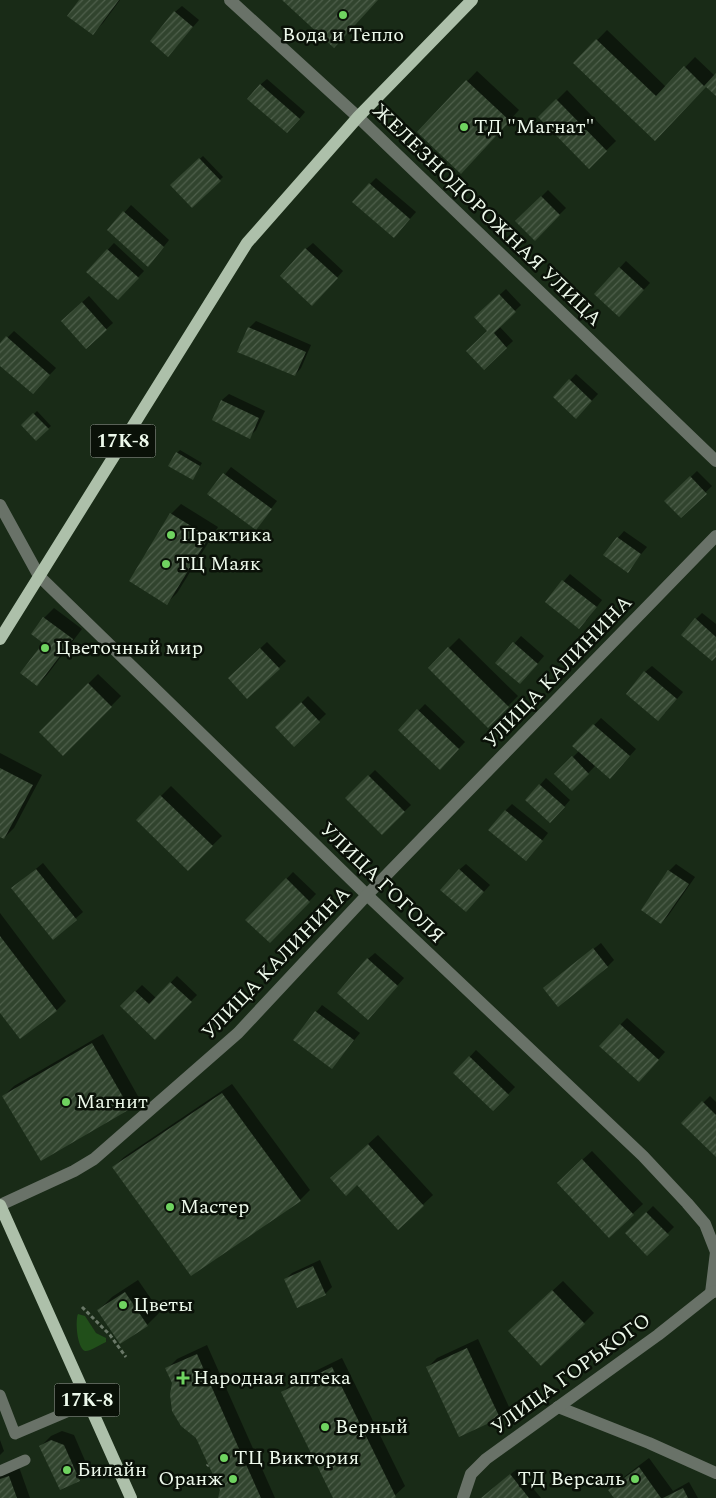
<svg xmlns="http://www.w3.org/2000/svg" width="716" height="1498" viewBox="0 0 716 1498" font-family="Spectral,serif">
<defs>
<pattern id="building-hatch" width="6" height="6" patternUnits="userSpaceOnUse" patternTransform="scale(1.25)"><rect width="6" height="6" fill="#31442e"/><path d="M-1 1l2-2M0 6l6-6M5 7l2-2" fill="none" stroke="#4f604c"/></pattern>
</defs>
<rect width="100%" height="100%" fill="#192b17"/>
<path fill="#214f1a" d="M 78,1314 L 85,1316 L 96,1333 L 106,1338 L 106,1342 C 101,1344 89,1352 85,1351 C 77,1348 75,1320 78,1314 Z"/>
<g fill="#0007">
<polygon points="80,0 120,0 103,23 93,33"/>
<polygon points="182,6 199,20 175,48 175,12"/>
<polygon points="607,30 666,87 695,57 715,76 716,75 716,94 706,85 665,129 575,63"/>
<polygon points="477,71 519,110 471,162 419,132"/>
<polygon points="267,79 305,112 294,125 260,85"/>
<polygon points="567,90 616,141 589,167 540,117"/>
<polygon points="203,156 223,177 192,206 172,185"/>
<polygon points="376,178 416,212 400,230 370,184"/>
<polygon points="548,190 566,208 535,239 517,221"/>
<polygon points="131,205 169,240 154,259 109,230"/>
<polygon points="114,243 144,271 124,292 88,271"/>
<polygon points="313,243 343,271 319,297 306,249"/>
<polygon points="626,261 650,283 626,309 596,294"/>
<polygon points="506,289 521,305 499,326 513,341 484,368 489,331 476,317"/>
<polygon points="89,296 113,323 86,347 69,314"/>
<polygon points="256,321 311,345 301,368 295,375 249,328"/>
<polygon points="14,331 56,368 39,386 0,364 0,345"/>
<polygon points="576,374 598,394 583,410 554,397"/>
<polygon points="229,394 265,411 256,430 249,437 213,419 222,400"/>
<polygon points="37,411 51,426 36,439 23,425"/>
<polygon points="180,450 202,463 192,479 177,453"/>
<polygon points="231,467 277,501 256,528 209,494"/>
<polygon points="697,471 712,486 681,516 666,501"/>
<polygon points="181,504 218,527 177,593 167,603 171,514"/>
<polygon points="624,531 647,547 627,571 618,538"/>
<polygon points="570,574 602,600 586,621 547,601"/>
<polygon points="54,608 82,629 47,675 37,685 45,643 44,618"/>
<polygon points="702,613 716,624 716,656 696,619"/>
<polygon points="521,636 544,656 527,676 497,663"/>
<polygon points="459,638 518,696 488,726 429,668"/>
<polygon points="267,642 286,661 247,697 229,678"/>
<polygon points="652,666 683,692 665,713 645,672"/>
<polygon points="98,674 121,696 63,755 40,732"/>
<polygon points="308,696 326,714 294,745 277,727"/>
<polygon points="425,704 465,742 440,768 400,730"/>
<polygon points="601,718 636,749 616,771 596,765 572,790 556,774 579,751 574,746"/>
<polygon points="0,753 42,775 14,828 4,838 0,835"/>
<polygon points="375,770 411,805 382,833 347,798"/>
<polygon points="546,778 570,800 557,815 540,785"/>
<polygon points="171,786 222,836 188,869 137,820"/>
<polygon points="512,804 548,833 533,852 505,811"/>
<polygon points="43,863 83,912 53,938 20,882"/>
<polygon points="466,864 490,885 473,904 459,870"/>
<polygon points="676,864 695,877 668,916 661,923 669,871"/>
<polygon points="293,872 316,894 270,942 247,920"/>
<polygon points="0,913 66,1001 56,1011 0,1011"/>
<polygon points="601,943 614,960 607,967 545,988"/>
<polygon points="375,953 404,978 374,1012 368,959"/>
<polygon points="177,976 197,995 155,1038 121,1006 142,985 156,998"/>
<polygon points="322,1005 360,1033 332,1067 295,1039"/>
<polygon points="627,1018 665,1052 645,1074 620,1025"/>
<polygon points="103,1034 139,1098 130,1108 41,1159 4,1096 14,1086"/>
<polygon points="476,1050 515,1087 493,1110 455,1073"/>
<polygon points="232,1084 310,1190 300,1200 114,1167 124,1157"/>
<polygon points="710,1096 716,1102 716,1155 683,1123"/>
<polygon points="378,1135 433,1195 398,1228 342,1168"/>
<polygon points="592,1151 643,1204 609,1236 568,1173"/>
<polygon points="653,1206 674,1227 647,1254 626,1233"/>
<polygon points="320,1260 332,1287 325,1294 298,1306 286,1279 292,1273"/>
<polygon points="138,1280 160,1312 147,1325 99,1310 112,1297"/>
<polygon points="563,1281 594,1313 584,1323 520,1321"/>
<polygon points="478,1339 509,1407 499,1417 427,1368 437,1358"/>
<polygon points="207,1345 275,1498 220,1498 221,1490 167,1369 177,1359"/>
<polygon points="342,1358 405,1486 392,1498 335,1498 283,1392 293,1382"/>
<polygon points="62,1431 74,1435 89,1470 79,1480 41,1446 51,1436"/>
<polygon points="0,1440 4,1451 0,1455"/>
<polygon points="649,1458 673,1491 689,1482 698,1498 615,1498 610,1490 620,1480"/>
<polygon points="19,1467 30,1498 0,1498 0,1474"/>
<polygon points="517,1469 541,1498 483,1498 486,1495"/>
</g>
<g fill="url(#building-hatch)">
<polygon points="79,0 119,0 93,35 67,16"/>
<polygon points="282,0 378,0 334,48"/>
<polygon points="174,11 193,27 168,57 150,41"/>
<polygon points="596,39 656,96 684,66 704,86 716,73 716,96 706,87 655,141 573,63"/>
<polygon points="466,80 510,121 461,174 417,132"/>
<polygon points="260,84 300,119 287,133 247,99"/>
<polygon points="556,99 607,151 589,169 538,117"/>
<polygon points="199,158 221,181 192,208 170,185"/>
<polygon points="369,183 410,219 394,238 352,202"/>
<polygon points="541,196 560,215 535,241 515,221"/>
<polygon points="123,211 164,247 148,267 107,230"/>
<polygon points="305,248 338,278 312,306 280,276"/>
<polygon points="107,249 139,278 118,300 86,272"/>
<polygon points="619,267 644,290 619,317 594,294"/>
<polygon points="499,294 516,312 494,333 507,348 484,370 466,351 487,331 474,317"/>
<polygon points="82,302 107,330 86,349 61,321"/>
<polygon points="248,327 306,352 295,376 237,352"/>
<polygon points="6,336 50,375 33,394 0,366 0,343"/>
<polygon points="569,379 592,401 576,419 553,397"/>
<polygon points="221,400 259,418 250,439 212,420"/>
<polygon points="33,413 49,429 36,441 21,425"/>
<polygon points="176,452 200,466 193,480 168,466"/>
<polygon points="223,473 272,509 256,530 207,494"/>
<polygon points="690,476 707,494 681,518 664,501"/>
<polygon points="170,513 209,537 167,605 129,581"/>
<polygon points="617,537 641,554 628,573 603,555"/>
<polygon points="562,580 597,607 579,629 545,602"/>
<polygon points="43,617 73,639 37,686 20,673 43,643 31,634"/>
<polygon points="695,618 716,637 716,657 712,661 681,635"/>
<polygon points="513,642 538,664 520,684 495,663"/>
<polygon points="448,647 509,707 488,728 428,668"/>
<polygon points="260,648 280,669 247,699 228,678"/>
<polygon points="644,671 677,699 658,721 626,694"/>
<polygon points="88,683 112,707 63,756 39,732"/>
<polygon points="301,702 320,722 294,747 275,727"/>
<polygon points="417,709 459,749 440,770 398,730"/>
<polygon points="593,724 630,756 610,779 572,746"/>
<polygon points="572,756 589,774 572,791 554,774"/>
<polygon points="0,768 33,785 4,839 0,837"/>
<polygon points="368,775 405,812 382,835 345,798"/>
<polygon points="539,784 565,807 550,823 525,800"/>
<polygon points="160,795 213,846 188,871 136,820"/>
<polygon points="505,810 543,841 526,861 488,830"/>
<polygon points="36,869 77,920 53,940 11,888"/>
<polygon points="459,869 484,892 466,912 440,890"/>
<polygon points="668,870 689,884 661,924 641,910"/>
<polygon points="286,878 310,902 270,943 245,920"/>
<polygon points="0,936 57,1011 20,1039 0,1013"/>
<polygon points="593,948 608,967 558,1007 543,988"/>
<polygon points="367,958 398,986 368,1020 337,993"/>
<polygon points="170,982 192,1002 155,1040 120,1006 135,991 149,1004"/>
<polygon points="315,1011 354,1040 332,1069 293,1040"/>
<polygon points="620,1024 659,1060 639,1082 599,1046"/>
<polygon points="92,1043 130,1109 41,1161 2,1096"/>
<polygon points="469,1056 509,1095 493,1111 453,1073"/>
<polygon points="222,1093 301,1201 191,1276 112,1167"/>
<polygon points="702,1101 716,1115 716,1157 681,1123"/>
<polygon points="368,1144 424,1206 398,1230 357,1185 346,1196 330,1178"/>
<polygon points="582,1159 634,1215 609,1238 557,1183"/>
<polygon points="646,1212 669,1235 647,1256 625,1233"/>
<polygon points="313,1266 326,1295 297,1308 284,1279"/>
<polygon points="552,1290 585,1324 541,1366 508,1331"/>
<polygon points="125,1292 148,1326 120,1344 97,1310"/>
<polygon points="467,1348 500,1418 459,1437 426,1367"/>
<polygon points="197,1354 240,1451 261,1498 218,1498 220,1490 196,1438 181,1426 172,1411 170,1394 172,1383 165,1368"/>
<polygon points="332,1367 396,1497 395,1498 333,1498 281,1392"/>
<polygon points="51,1440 64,1445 80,1481 60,1490 39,1446"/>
<polygon points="639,1467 661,1498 614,1498 608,1490"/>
<polygon points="510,1474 529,1498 481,1498"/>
<polygon points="9,1476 17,1498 0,1498 0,1479"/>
<polygon points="683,1488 688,1498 663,1498"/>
</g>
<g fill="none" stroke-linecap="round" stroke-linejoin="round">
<g stroke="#697867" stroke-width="3" stroke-dasharray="4 2.5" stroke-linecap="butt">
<polyline points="82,1307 110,1335 126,1357"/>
<polyline points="207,1466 208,1465"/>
</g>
<g stroke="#697268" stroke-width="11">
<polyline points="0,1395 15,1434 88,1403"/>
<polyline points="0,1471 25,1460"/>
</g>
<g stroke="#697268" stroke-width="12">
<polyline points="230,0 358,117 716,461"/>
<polyline points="0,505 39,576 367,895 643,1156 687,1203 705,1224 716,1252 711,1293"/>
<polyline points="0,1205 74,1171 94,1159 238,1033 367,895 716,536"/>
<polyline points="558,1407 649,1443 716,1473"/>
<polyline points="463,1498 471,1474 486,1459 658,1335 711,1293 716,1291"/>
</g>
<g stroke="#adc0aa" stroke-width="12">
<polyline points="0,639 247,243 358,117 472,0"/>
<polyline points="0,1205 131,1498"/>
</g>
</g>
<g fill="#6fd360" stroke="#0a1108" stroke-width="2">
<circle cx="343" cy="15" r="5"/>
<circle cx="464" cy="127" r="5"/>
<circle cx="171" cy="535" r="5"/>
<circle cx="166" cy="564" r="5"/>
<circle cx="45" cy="648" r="5"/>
<circle cx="66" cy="1102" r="5"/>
<circle cx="170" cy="1207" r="5"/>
<circle cx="123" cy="1305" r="5"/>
<path d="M180.5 1370.5h5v5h5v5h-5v5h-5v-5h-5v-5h5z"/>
<circle cx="325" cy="1427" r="5"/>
<circle cx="224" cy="1458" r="5"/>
<circle cx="67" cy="1470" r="5"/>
<circle cx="233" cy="1479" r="5"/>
<circle cx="635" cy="1479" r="5"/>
</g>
<g text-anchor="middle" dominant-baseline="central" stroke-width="5" stroke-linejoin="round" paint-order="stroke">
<g fill="#0a1108" stroke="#a9b3a7" stroke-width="1">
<rect x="90.5" y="424.5" width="65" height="33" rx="4"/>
<rect x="54.5" y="1383.5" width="65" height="33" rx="4"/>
</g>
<g font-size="19" font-weight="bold" fill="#edf9eb">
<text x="123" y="441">17К-8</text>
<text x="87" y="1400">17К-8</text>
</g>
<g font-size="20" fill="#edf9eb" stroke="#0a1108" text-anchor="start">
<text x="343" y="35" text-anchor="middle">Вода и Тепло</text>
<text x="474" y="127">ТД "Магнат"</text>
<text x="181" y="535">Практика</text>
<text x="176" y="564">ТЦ Маяк</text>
<text x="55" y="648">Цветочный мир</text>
<text x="76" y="1102">Магнит</text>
<text x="180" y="1207">Мастер</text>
<text x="133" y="1305">Цветы</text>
<text x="193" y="1378">Народная аптека</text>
<text x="335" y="1427">Верный</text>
<text x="234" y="1458">ТЦ Виктория</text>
<text x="77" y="1470">Билайн</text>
<text x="223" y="1479" text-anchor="end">Оранж</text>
<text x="625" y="1479" text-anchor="end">ТД Версаль</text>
</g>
<g font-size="20" fill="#edf9eb" stroke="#0a1108">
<text transform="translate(487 215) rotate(44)">ЖЕЛЕЗНОДОРОЖНАЯ УЛИЦА</text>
<text transform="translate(558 672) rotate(-46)">УЛИЦА КАЛИНИНА</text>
<text transform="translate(382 883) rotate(44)">УЛИЦА ГОГОЛЯ</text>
<text transform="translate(276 963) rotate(-46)">УЛИЦА КАЛИНИНА</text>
<text transform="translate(571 1374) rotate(-36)">УЛИЦА ГОРЬКОГО</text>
</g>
</g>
</svg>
